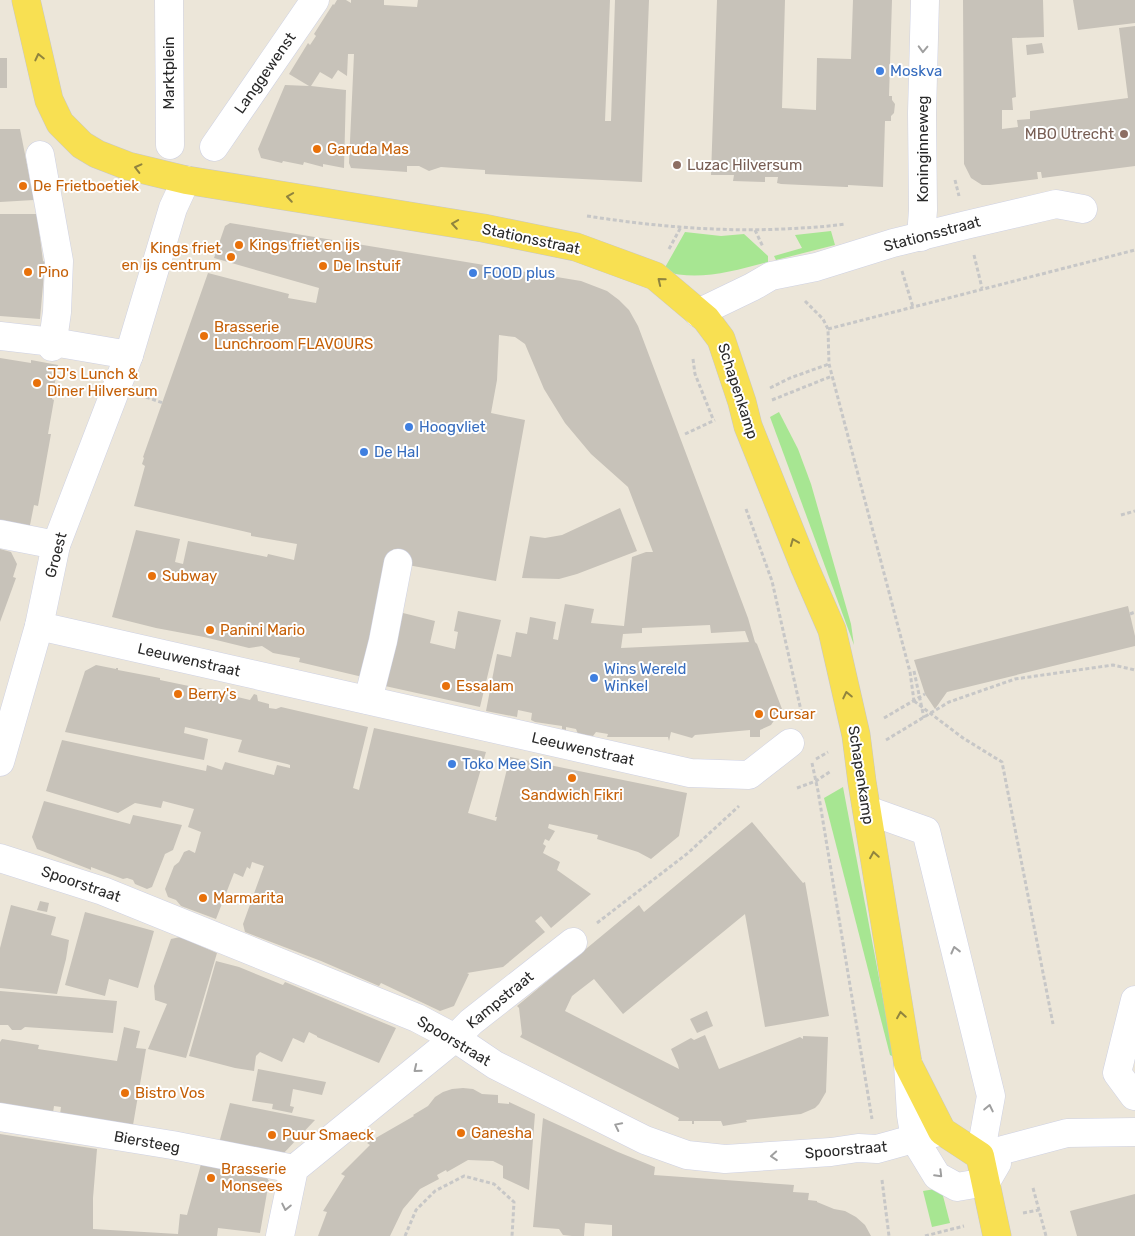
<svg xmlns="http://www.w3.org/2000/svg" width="1135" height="1236" viewBox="0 0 1135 1236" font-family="Rubik,sans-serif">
<rect width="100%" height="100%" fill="#ece6d9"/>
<g fill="#a7e692">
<polygon points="831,231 835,245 776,260 774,256 802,248 795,235"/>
<path d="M 685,232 L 721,236 L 744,234 L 768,256 L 768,262 C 733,271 698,282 663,271 Z"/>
<polygon points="779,412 798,449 811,484 851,624 854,645 770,417"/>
<polygon points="843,787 894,1057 890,1055 824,798"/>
<polygon points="941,1188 950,1223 932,1227 923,1191"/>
</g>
<g fill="#c7c2b9" fill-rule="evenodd">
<polygon points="337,0 346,0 351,3 351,0 384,0 384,5 417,7 418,0 610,0 605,121 611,121 615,0 649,0 642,182 485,174 485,170 455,168 441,167 429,171 419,166 407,166 407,172 351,168 349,163 354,54 348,54 347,76 338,70 332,79 320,72 311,86 346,90 344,168 323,164 323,167 304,162 303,165 283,161 282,163 261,158 258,149 285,85 309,86 289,74 308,43 310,45 316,36 314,34 333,4 334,5"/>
<polygon points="717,0 785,0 782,108 816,110 817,58 851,59 853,0 892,0 889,96 892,96 892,100 895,104 894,113 891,116 891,121 885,121 883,187 848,185 848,187 846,187 781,184 777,183 778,177 765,177 765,182 733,181 734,175 711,175"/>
<polygon points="963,0 1043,0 1044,37 1012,38 1016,97 1012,98 1013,110 1002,110 1002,129 1018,127 1017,120 1030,119 1030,111 1128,98 1119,28 1135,26 1135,166 1042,178 1041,172 1037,172 1038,179 990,185 982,185 971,178 964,164"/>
<polygon points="1073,0 1135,0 1135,23 1078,30"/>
<polygon points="1042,43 1044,53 1027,55 1026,45"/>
<rect x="0" y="58" width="7" height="30"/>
<polygon points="0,129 20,129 34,200 0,202"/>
<polygon points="0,214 37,214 43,261 45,262 40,319 0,316"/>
<path d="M 230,223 L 581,281 L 607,291 L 619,300 L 629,310 L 638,326 L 748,618 L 755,642 L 757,644 L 782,709 L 777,710 L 777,716 L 771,725 L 760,730 L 760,737 L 750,737 L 750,730 L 695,735 L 692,738 L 671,732 L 669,741 L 668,737 L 607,737 L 608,734 L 596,732 L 593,736 L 578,734 L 576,729 L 566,727 L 566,730 L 562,729 L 562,726 L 535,722 L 531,720 L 532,713 L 518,710 L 517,717 L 486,711 L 497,654 L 511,657 L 516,632 L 527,634 L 530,617 L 556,622 L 553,639 L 558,640 L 565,604 L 594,609 L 591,623 L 624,626 L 632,557 L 646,552 L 653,552 L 628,487 L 591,454 L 565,423 L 544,389 L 525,344 L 515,337 L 499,335 L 497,380 L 491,413 L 525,420 L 496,581 L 391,562 L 367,678 L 299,662 L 300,658 L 273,653 L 262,646 L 249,648 L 204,637 L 156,628 L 112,617 L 136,530 L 180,539 L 175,562 L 183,564 L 188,541 L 267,557 L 268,554 L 294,560 L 297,544 L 251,536 L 251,533 L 134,506 L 145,466 L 142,464 L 144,458 L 143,457 L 208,273 L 289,294 L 288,298 L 316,303 L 319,288 L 214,258 L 225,226 ZM 710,625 L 711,633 L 745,631 L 749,642 L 621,648 L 623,634 L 642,633 L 642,628 Z"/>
<polygon points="0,358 31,363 31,360 58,365 52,399 54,400 48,434 51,434 38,506 34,505 29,530 0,522"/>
<polygon points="620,508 637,551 577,574 559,579 522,578 530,536 545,538 562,535"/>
<polygon points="0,549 11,552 17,564 13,577 16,578 0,622"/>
<polygon points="1128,606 1135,636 1135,646 947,692 935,709 925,694 914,660"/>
<polygon points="458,611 501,620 480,707 385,686 398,617 403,613 435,621 430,643 455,649 458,632 454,631"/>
<polygon points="96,665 116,669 116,668 118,668 118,670 160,678 160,680 213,691 212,695 224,698 225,694 250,700 254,694 257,695 258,701 269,704 269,708 276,709 281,707 368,727 353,788 359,790 374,728 486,752 468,813 496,821 497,817 495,817 510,757 687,793 679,836 651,859 638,852 597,839 598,835 549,824 548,828 555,831 549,841 545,839 543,844 546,846 543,853 560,862 557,870 591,894 551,928 541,916 535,921 545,932 503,967 467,973 469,974 454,1006 440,1011 381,983 379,986 321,961 245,932 243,924 264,866 252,862 250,869 247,867 243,877 234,873 216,919 181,906 176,900 168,897 165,889 174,866 179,862 184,852 189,850 195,853 201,832 188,827 194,809 163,801 161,808 135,803 118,813 46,791 62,740 206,771 207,765 222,770 225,762 274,775 277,765 290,768 290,765 287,764 238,752 242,740 185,727 184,733 208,739 204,760 65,732 85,671"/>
<polygon points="44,801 130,824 133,815 182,825 173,850 165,854 152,887 147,889 135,884 133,880 127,878 123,879 91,867 91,870 89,869 37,849 32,837"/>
<polygon points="752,822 803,883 805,882 829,1016 765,1027 745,914 623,1014 594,979 572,996 565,1011 679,1069 678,1065 671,1049 691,1038 694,1040 705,1035 719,1069 800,1037 803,1039 803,1036 828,1037 826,1092 819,1104 815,1108 801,1114 746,1120 747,1122 723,1126 721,1121 694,1121 694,1124 692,1124 692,1121 678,1121 679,1118 520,1037 522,1034 519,1008 517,1006 639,905 644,912"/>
<polygon points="40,901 49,903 47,912 37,910"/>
<polygon points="11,905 56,917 51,935 69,940 66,959 57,994 0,988 0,948"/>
<polygon points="85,912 154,931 138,988 109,979 105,996 65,985"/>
<polygon points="180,937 217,953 186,1058 148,1049 167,1004 155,1000 154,986 171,939"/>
<polygon points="216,961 239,967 283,985 285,982 396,1028 379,1063 317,1037 317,1036 309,1032 304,1043 293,1038 282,1062 260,1052 256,1056 254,1071 235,1068 189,1056"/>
<polygon points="0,991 117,1001 113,1033 25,1027 21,1030 12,1030 8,1025 0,1025"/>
<polygon points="707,1011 713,1026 697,1033 690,1019"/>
<polygon points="124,1027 140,1031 136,1048 146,1049 133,1125 60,1114 61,1107 54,1106 53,1113 0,1105 0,1042 2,1039 39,1045 38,1049 117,1061"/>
<polygon points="258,1069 326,1082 322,1095 293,1089 290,1106 294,1107 292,1113 272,1109 273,1104 252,1101"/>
<polygon points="463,1088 473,1089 482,1094 498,1095 498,1103 509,1104 509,1102 535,1114 529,1190 503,1178 503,1166 493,1161 468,1160 447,1172 446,1170 437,1175 439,1179 420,1189 403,1209 390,1236 318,1236 327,1212 323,1211 345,1176 341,1174 370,1145 367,1143 414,1116 413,1115 428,1106 435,1097 443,1092 452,1089"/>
<polygon points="230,1103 315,1120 282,1155 219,1143"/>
<polygon points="543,1118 618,1152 655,1167 654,1175 794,1185 793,1192 809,1193 808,1200 817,1201 817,1202 834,1209 845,1211 856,1217 865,1225 871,1236 612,1236 612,1225 585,1223 584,1236 572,1236 563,1235 559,1229 533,1227"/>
<polygon points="0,1134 97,1149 93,1198 93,1229 178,1234 180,1214 187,1215 201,1164 265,1175 269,1181 260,1233 218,1228 217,1236 0,1236"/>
<polygon points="1135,1194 1135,1236 1077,1236 1070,1211"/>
</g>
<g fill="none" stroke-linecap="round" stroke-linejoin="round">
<defs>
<g id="minor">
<polyline points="169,0 170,145"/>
<polyline points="214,147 315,0"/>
<polyline points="40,155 59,261 57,312 52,347"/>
<polyline points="921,237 923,210 922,113 925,0"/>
<polyline points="698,313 752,287 771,276 816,267 893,243 966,225 1056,204 1083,209"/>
<polyline points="0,336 53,342 129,355"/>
<polyline points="0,534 56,545"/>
<polyline points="39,626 690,773 749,775 790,743"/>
<polyline points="368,700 383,641 398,563"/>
<polyline points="0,762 39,626 56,545 129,355 173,208 186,180"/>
<polyline points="867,810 926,831 991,1096 980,1156 1067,1133 1135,1132"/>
<polyline points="0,858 103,891 417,1018 455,1038 495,1065 645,1140 687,1155 725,1159 831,1152 858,1148 877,1149 942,1131"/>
<polyline points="908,1064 911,1115 915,1140 937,1176 957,1187 986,1182 997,1163"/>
<polyline points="1134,1096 1117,1073 1135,1000"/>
<polyline points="0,1117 172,1145 294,1169"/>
<polyline points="280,1236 294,1169 455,1038 471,1022 573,942"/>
</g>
<polyline id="major" points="26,0 49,100 60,123 82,145 97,154 128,166 186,180 483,228 576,247 655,276 706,319 721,339 742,402 748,426 805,568 832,630 856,735 862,782 908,1064 942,1131 980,1156 997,1236"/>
</defs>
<use href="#minor" stroke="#ced1e3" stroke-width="29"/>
<use href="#major" stroke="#c7c7c7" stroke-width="29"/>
<g stroke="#c7c7c7" stroke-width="3" stroke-dasharray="4 2.5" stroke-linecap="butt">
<polyline points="955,180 959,196"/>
<path d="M 587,216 C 652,226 717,232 783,229 C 804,228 824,227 845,224"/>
<polyline points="755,230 763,247"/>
<polyline points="669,249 681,227"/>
<polyline points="974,255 982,288"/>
<polyline points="902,271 913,307"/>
<polyline points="805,301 823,319 828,329 829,364 910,672 914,701"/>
<polyline points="828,329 1135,250"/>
<polyline points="693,359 695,374 713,419"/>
<polyline points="770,388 790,378 829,364"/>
<polyline points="146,397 163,403"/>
<polyline points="772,400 832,376"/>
<polyline points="685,434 715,420"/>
<polyline points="746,509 772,581 802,715"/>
<polyline points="1121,515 1135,511"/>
<polyline points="1130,614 1135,612"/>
<polyline points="914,671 924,718"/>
<polyline points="914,701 963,738 1002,762 1053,1024"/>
<polyline points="884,718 925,694"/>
<polyline points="886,740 949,702 1015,679 1113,665 1135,670"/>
<polyline points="816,759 828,752"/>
<polyline points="812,763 818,791 872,1119"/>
<polyline points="797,788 816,781 831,771"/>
<polyline points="597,923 688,853 739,806"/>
<polyline points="882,1180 889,1236"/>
<polyline points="1033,1188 1046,1236"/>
<polyline points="1023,1213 1039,1210"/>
<polyline points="405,1236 416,1210 435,1191 464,1176 494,1184 514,1202 512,1236"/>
<polyline points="925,1236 964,1226"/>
</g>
<use href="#minor" stroke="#fff" stroke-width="28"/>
<use href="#major" stroke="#f8e052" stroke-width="28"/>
</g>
<defs><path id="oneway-chevron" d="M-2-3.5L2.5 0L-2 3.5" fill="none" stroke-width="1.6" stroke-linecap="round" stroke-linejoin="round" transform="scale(1.25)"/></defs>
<g stroke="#9f9f9f">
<use href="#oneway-chevron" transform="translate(923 49) rotate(92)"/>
<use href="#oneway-chevron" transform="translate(955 950) rotate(-104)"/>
<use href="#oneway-chevron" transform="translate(417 1069) rotate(141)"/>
<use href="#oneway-chevron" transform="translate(989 1108) rotate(-78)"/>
<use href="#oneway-chevron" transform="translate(618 1126) rotate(-154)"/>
<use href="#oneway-chevron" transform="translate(774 1156) rotate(176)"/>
<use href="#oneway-chevron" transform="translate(939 1174) rotate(45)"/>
<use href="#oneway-chevron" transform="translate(286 1207) rotate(102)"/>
</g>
<g stroke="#90843e">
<use href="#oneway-chevron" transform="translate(39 57) rotate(-103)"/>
<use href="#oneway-chevron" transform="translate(138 168) rotate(-166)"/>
<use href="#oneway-chevron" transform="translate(290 197) rotate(-171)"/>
<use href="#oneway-chevron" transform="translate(455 224) rotate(-171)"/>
<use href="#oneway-chevron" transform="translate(661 281) rotate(-141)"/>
<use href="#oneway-chevron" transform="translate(794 542) rotate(-112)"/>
<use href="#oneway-chevron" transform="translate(847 695) rotate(-102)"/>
<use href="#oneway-chevron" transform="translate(874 855) rotate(-99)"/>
<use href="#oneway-chevron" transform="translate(901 1015) rotate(-99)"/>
</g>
<g fill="#3f7fe0" stroke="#fff" stroke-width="2">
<circle cx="880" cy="71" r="5"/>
<circle cx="473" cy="273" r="5"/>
<circle cx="409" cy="427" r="5"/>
<circle cx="364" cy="452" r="5"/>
<circle cx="594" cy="678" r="5"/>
<circle cx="452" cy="764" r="5"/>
</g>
<g fill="#8d6e63" stroke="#fff" stroke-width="2">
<circle cx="1124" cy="134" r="5"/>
<circle cx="677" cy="165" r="5"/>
</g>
<g fill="#e8710a" stroke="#fff" stroke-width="2">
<circle cx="317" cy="149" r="5"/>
<circle cx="23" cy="186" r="5"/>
<circle cx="239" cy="245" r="5"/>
<circle cx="231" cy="257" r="5"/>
<circle cx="323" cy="266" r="5"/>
<circle cx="28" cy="272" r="5"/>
<circle cx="204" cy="336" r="5"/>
<circle cx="37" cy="383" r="5"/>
<circle cx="152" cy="576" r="5"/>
<circle cx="210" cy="630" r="5"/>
<circle cx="446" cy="686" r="5"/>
<circle cx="178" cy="694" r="5"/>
<circle cx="759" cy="714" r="5"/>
<circle cx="572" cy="778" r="5"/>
<circle cx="203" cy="898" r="5"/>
<circle cx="125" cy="1093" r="5"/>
<circle cx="461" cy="1133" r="5"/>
<circle cx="272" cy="1135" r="5"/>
<circle cx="211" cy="1178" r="5"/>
</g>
<g text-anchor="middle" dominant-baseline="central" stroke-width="4" stroke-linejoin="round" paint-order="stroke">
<g font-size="15" fill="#366cbe" stroke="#fff" text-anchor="start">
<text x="890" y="71">Moskva</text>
<text x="483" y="273">FOOD plus</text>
<text x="419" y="427">Hoogvliet</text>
<text x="374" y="452">De Hal</text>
<text x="604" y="669">Wins Wereld<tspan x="604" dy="17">Winkel</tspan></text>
<text x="462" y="764">Toko Mee Sin</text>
</g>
<g font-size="15" fill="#292929" stroke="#fff">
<text transform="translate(169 73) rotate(-90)">Marktplein</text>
<text transform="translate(265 73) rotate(-55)">Langgewenst</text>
<text transform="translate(923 149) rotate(-90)">Koninginneweg</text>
<text transform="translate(932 234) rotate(-15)">Stationsstraat</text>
<text transform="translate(531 239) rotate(12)">Stationsstraat</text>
<text transform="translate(738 391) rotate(72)">Schapenkamp</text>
<text transform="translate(56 555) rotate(-75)">Groest</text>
<text transform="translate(189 660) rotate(13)">Leeuwenstraat</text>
<text transform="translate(583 749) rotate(13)">Leeuwenstraat</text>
<text transform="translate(861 775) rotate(81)">Schapenkamp</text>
<text transform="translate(81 884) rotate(19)">Spoorstraat</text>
<text transform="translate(500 1000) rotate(-39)">Kampstraat</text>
<text transform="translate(454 1041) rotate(31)">Spoorstraat</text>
<text transform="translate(147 1142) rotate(10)">Biersteeg</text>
<text transform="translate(846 1150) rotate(-5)">Spoorstraat</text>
</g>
<g font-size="15" fill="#785e54" stroke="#fff" text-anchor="end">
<text x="1114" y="134">MBO Utrecht</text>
<text x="687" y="165" text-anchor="start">Luzac Hilversum</text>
</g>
<g font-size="15" fill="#c56008" stroke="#fff" text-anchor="start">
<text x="327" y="149">Garuda Mas</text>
<text x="33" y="186">De Frietboetiek</text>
<text x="249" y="245">Kings friet en ijs</text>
<text x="221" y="248" text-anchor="end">Kings friet<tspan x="221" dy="17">en ijs centrum</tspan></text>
<text x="333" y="266">De Instuif</text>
<text x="38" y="272">Pino</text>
<text x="214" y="327">Brasserie<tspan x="214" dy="17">Lunchroom FLAVOURS</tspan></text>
<text x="47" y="374">JJ's Lunch &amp;<tspan x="47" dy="17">Diner Hilversum</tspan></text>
<text x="162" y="576">Subway</text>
<text x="220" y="630">Panini Mario</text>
<text x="456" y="686">Essalam</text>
<text x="188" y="694">Berry's</text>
<text x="769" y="714">Cursar</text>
<text x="572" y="795" text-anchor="middle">Sandwich Fikri</text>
<text x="213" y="898">Marmarita</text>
<text x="135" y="1093">Bistro Vos</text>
<text x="471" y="1133">Ganesha</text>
<text x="282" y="1135">Puur Smaeck</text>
<text x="221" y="1169">Brasserie<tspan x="221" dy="17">Monsees</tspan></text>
</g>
</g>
</svg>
